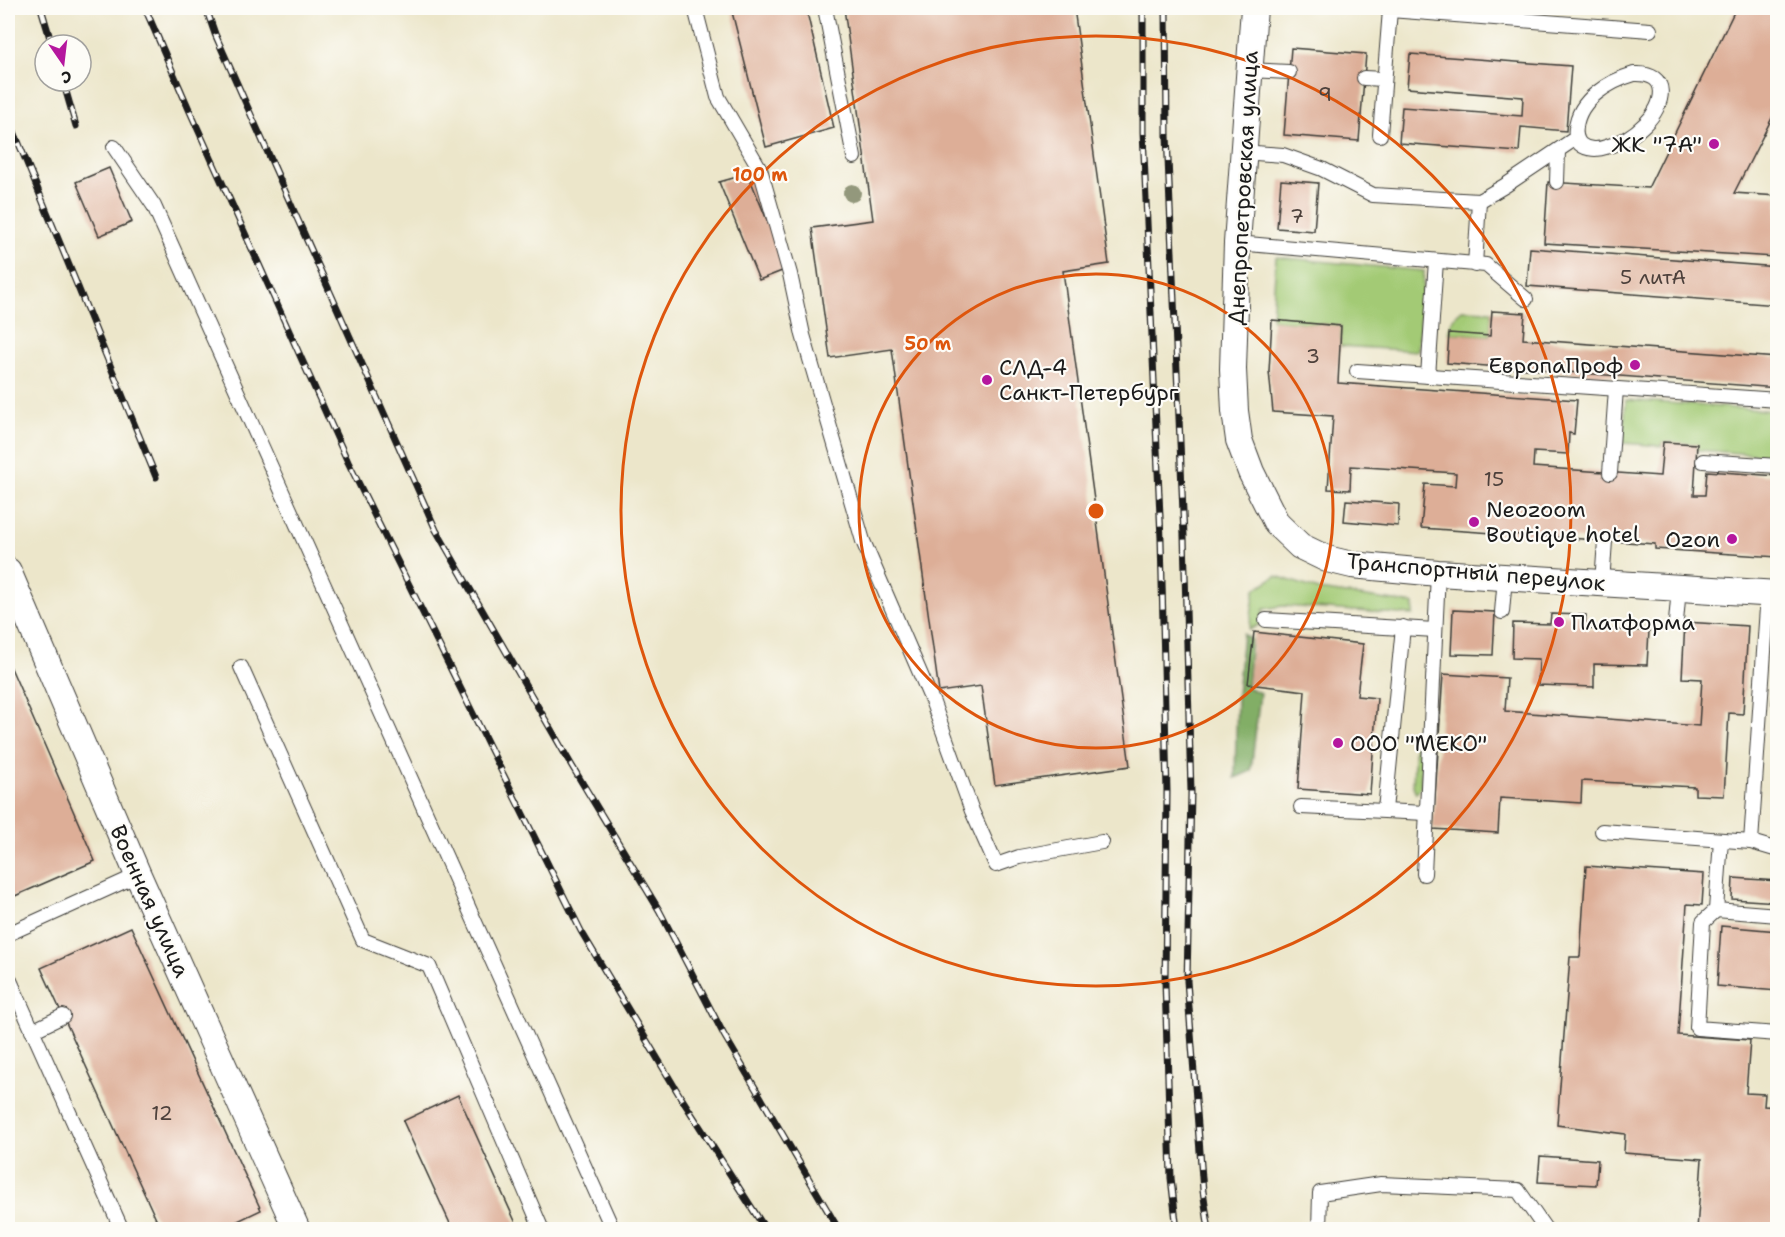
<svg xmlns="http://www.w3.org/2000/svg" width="1785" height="1237" viewBox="0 0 1785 1237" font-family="'Shantell Sans',sans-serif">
<rect width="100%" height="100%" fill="#fdfcf7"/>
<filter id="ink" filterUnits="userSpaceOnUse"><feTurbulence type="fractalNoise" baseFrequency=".0167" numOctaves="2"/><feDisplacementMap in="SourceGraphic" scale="12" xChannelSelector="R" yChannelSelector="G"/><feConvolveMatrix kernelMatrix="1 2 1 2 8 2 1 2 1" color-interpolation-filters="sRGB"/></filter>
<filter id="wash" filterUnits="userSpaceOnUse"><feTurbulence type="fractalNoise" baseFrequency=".008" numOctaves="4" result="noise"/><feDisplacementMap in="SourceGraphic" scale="24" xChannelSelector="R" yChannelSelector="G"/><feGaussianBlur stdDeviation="1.35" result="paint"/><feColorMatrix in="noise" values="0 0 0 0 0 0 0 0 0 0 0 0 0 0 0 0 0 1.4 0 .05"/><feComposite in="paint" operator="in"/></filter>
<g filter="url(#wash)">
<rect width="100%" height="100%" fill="#ece6ca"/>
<g fill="#a3ca74" stroke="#607348" stroke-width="1.5">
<polygon points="1276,257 1424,271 1418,351 1340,346 1341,326 1272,320"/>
<path d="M 1462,310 L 1492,311 L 1490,336 L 1449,333 C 1450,322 1453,317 1462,310 Z"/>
<polygon points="1626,400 1777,411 1777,456 1697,450 1697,444 1663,442 1662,446 1623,443"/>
<polygon points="1276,576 1319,590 1414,604 1413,615 1283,606 1264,609 1260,624 1249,630 1255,589"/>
<polygon points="1419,731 1422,738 1421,787 1416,793 1413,786 1415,739"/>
</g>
<polygon fill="#82ae66" stroke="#4f6541" stroke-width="1.5" points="1243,634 1251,639 1247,687 1260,693 1251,771 1235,778 1237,695"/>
<g id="blocks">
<g fill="#ddae97">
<polygon points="731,8 806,8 834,128 766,147"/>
<polygon points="844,8 1074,8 1109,264 1063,271 1130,766 995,785 981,686 939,692 892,349 830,358 812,228 873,220"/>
<polygon points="1736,8 1778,8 1778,106 1734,193 1778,196 1775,257 1544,243 1548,182 1648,188"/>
<polygon points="1291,48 1366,54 1359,141 1284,135"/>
<polygon points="1410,54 1571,66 1566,131 1521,127 1519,152 1399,143 1402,107 1522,116 1523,97 1407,88"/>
<polygon points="109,168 132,222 99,236 76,182"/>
<polygon points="748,174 787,269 759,280 719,182"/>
<polygon points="1281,180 1318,183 1314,231 1277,228"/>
<polygon points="1530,248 1778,267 1778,305 1527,286"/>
<polygon points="1492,311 1525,313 1523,339 1778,358 1778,388 1447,363 1449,333 1490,336"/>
<polygon points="1272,320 1341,326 1338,383 1577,400 1574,434 1569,433 1568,454 1534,452 1533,467 1660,476 1663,442 1697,444 1694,495 1705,495 1707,471 1778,476 1778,557 1655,549 1655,544 1421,528 1425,484 1455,486 1456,473 1351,466 1350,490 1328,489 1333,416 1273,412 1269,371"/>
<polygon points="1346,500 1399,504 1398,526 1344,521"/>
<polygon points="1453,610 1495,612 1493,655 1451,654"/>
<polygon points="1551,614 1586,615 1585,629 1649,631 1647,665 1594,664 1594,687 1538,685 1539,659 1512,658 1513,623 1550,624"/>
<polygon points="1685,622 1748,626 1743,714 1729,713 1724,796 1695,795 1695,787 1582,781 1581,803 1500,798 1498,833 1433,829 1443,674 1507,678 1505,711 1699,726 1702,679 1682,678"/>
<polygon points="1254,632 1363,644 1357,696 1377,698 1370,794 1298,789 1305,691 1248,684"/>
<polygon points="8,661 95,861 8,899"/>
<polygon points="1775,664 1778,664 1778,705 1772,704"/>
<polygon points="1586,866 1704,874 1702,905 1687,904 1678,1035 1750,1040 1746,1093 1765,1094 1764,1106 1778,1107 1778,1230 1697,1230 1702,1159 1624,1153 1625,1134 1557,1125 1570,957 1580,957"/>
<polygon points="1733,878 1778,881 1778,902 1732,899"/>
<polygon points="1721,926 1778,931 1778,991 1717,986"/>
<polygon points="131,927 261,1210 219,1230 161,1230 41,968"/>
<polygon points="458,1095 519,1230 453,1230 403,1121"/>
<polygon points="1540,1156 1598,1160 1596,1185 1538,1182"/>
</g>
</g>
</g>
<g filter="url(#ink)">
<use href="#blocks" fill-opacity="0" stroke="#3b3a36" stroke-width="1.5"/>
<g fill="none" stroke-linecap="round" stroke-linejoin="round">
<defs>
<g id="lane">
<polyline points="695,8 718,97 760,169 790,274 803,335 863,541 933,703 972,811 996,865 1019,857 1102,842"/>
<polyline points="825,8 854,157"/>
<polyline points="1384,8 1390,10 1650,30"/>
<polyline points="1249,70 1289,72"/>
<path d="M 1634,74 C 1672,72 1664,106 1645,124 C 1634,135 1622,143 1606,147 C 1598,150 1587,150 1580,144 C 1576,139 1575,133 1576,127 C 1579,99 1610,81 1634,74 Z"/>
<polyline points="1364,78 1384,79"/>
<polyline points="1380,135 1390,10"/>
<polyline points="114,147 154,206 613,1230"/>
<polyline points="1242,152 1283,155 1322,169 1373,195 1479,201 1506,185 1576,138"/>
<polyline points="1557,182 1558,151"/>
<polyline points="1237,243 1486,265 1526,299"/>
<polyline points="1475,265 1479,201"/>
<polyline points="1357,371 1778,400"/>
<polyline points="1428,376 1436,261"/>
<polyline points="1703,461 1778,466"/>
<polyline points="1610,473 1616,389"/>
<polyline points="1602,583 1605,541"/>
<polyline points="1502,612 1505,577"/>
<polyline points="1266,620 1435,630"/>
<polyline points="1676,622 1679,588"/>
<polyline points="241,667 363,940 429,966 542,1230"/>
<polyline points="1301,807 1426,813"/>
<polyline points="1385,810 1403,627"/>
<polyline points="1602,831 1751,842 1778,850"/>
<polyline points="1721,840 1716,910 1703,922 1697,1028 1778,1034"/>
<polyline points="1751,842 1768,593"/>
<polyline points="1424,874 1438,573"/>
<polyline points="1716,910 1778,915"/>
<polyline points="8,934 138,875"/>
<polyline points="8,976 122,1230"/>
<polyline points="32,1031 63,1016"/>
<polyline points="1319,1230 1320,1193 1381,1184 1518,1190 1546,1230"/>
</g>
<g id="street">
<polyline points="1254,8 1237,243 1233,369 1235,411 1239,440 1251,472 1277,524 1300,546 1327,559 1352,565 1438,573 1778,594"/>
<polyline points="8,571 138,875 297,1230"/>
</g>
</defs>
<use href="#lane" stroke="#3b3a36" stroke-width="16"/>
<use href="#street" stroke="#3b3a36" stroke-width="28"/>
<use href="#lane" stroke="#fff" stroke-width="14"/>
<use href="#street" stroke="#fff" stroke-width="26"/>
<defs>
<g id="rail">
<polyline points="41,8 52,45"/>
<polyline points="145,8 188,107 348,462 581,931 680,1096 766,1230"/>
<polyline points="206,8 215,34 436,530 572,766 659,910 724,1035 839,1230"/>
<polyline points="1143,8 1143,132 1161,539 1167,792 1165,982 1171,1178 1177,1230"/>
<polyline points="1166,8 1167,135 1184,536 1191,792 1187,981 1203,1191 1209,1230"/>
<polyline points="63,81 76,126"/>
<polyline points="8,117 156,477"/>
</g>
</defs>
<use href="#rail" stroke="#1c1c1c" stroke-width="7"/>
<use href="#rail" stroke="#fdfcf7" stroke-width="4.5" stroke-dasharray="14" stroke-linecap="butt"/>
</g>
<circle fill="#93987b" cx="852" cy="193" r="9"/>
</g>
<g fill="none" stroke="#de560d" stroke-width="3">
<circle cx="1096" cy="511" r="237"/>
<circle cx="1096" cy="511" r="475"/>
</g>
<g fill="#b5179e" stroke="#fdfcf7" stroke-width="2">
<circle cx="1714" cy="144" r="6"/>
<circle cx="1635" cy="365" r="6"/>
<circle cx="987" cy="380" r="6"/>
<circle cx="1474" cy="522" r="6"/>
<circle cx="1732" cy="539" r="6"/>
<circle cx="1559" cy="622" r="6"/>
<circle cx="1338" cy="743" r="6"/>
</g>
<g text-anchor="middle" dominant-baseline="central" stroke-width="4.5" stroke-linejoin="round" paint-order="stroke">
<g font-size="20" fill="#4c403b">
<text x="1325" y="94">9</text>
<text x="1297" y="216">7</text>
<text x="1653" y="277">5 литА</text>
<text x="1313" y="356">3</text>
<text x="1494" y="479">15</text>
<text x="162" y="1113">12</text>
</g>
<g font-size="22" fill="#1c1c1c" stroke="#fdfcf7" text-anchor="start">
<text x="1702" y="144" text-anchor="end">ЖК "7А"</text>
<text x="1623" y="365" text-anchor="end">ЕвропаПроф</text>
<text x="999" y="367">СЛД-4<tspan x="999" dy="25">Санкт-Петербург</tspan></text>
<text x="1486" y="509">Neozoom<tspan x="1486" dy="25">Boutique hotel</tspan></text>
<text x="1720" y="539" text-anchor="end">Ozon</text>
<text x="1571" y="622">Платформа</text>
<text x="1350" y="743">OOO "MEKO"</text>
</g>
<g font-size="22" fill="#1c1c1c" stroke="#fdfcf7">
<text transform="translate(1243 188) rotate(-87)">Днепропетровская улица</text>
<text transform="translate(1476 572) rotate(5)">Транспортный переулок</text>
<text transform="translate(150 901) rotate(66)">Военная улица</text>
</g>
</g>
<circle cx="1096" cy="511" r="9" fill="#de560d" stroke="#fdfcf7" stroke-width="3"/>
<g font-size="18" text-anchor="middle" font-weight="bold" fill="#de560d" stroke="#fdfcf7" stroke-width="4.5" stroke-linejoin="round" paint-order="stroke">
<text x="760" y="181">100 m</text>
<text x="928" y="350">50 m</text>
</g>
<rect width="1785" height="1237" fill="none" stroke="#fdfcf7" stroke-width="30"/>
<g transform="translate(63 63) rotate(166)"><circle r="28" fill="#fdfcf7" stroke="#a3a29f" stroke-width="1.5"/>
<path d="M0-4.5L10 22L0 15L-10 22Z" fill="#b5179e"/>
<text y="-9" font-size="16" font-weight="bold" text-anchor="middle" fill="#1c1c1c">С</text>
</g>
</svg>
